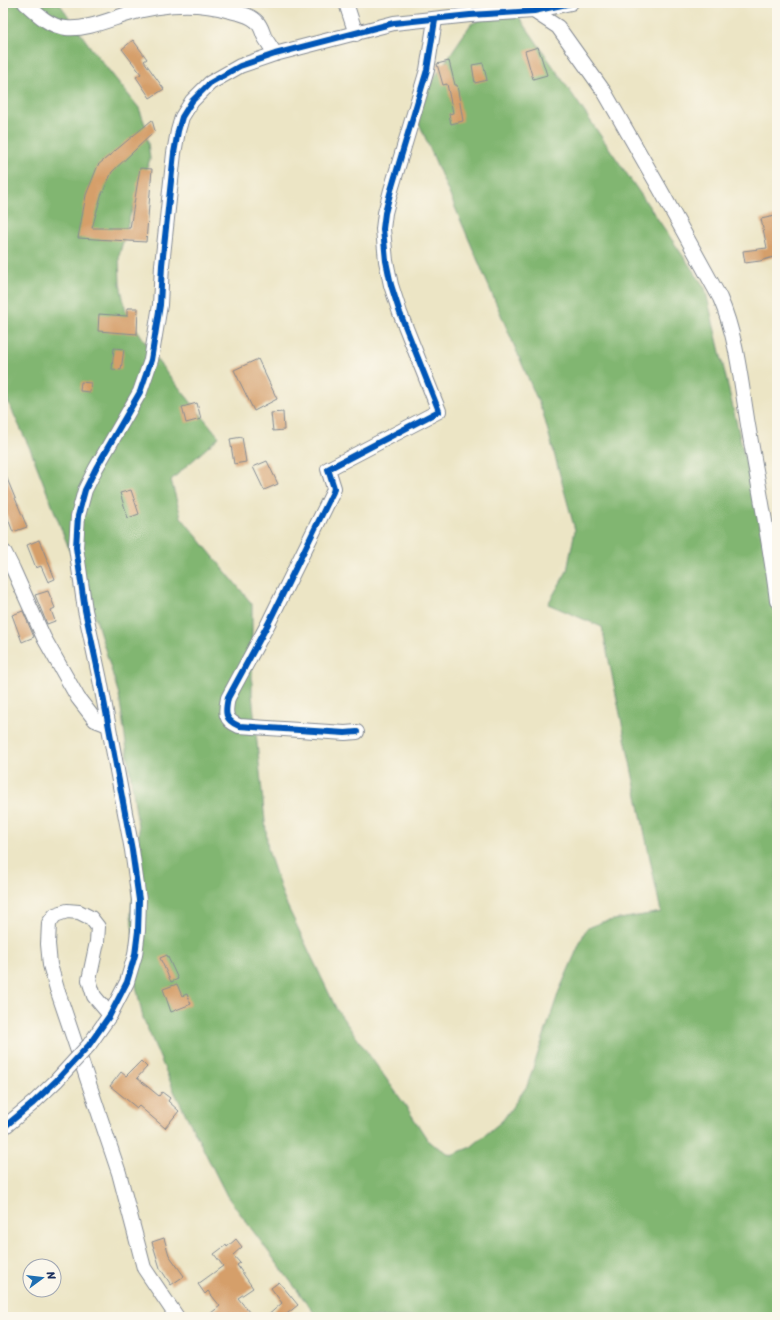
<svg xmlns="http://www.w3.org/2000/svg" width="780" height="1320" viewBox="0 0 780 1320" font-family="Sriracha,sans-serif">
<rect width="100%" height="100%" fill="#fbf7ec"/>
<filter id="ink" filterUnits="userSpaceOnUse"><feTurbulence type="fractalNoise" baseFrequency=".025" numOctaves="2"/><feDisplacementMap in="SourceGraphic" scale="8" xChannelSelector="R" yChannelSelector="G"/><feConvolveMatrix kernelMatrix="1 2 1 2 8 2 1 2 1" color-interpolation-filters="sRGB"/></filter>
<filter id="wash" filterUnits="userSpaceOnUse"><feTurbulence type="fractalNoise" baseFrequency=".012" numOctaves="4" result="noise"/><feDisplacementMap in="SourceGraphic" scale="16" xChannelSelector="R" yChannelSelector="G"/><feGaussianBlur stdDeviation="0.9" result="paint"/><feColorMatrix in="noise" values="0 0 0 0 0 0 0 0 0 0 0 0 0 0 0 0 0 1.4 0 .05"/><feComposite in="paint" operator="in"/></filter>
<g filter="url(#wash)">
<rect width="100%" height="100%" fill="#ece5c5"/>
<polygon fill="#81b671" stroke="#4e7268" points="3,3 59,3 91,48 139,108 146,127 150,159 142,184 130,216 119,256 120,284 126,312 156,359 219,437 171,480 181,517 252,604 252,694 268,850 284,899 337,1010 405,1105 429,1142 451,1155 471,1147 503,1120 527,1086 559,991 586,929 602,922 661,912 602,627 548,604 567,571 575,530 543,413 413,109 471,24 511,5 705,288 748,472 777,601 777,1317 317,1317 227,1196 175,1093 143,1018 133,972 135,955 131,914 139,833 119,695 94,613 31,451 3,391"/>
<g id="blocks">
<g fill="#d59f6b">
<polygon points="133,40 147,59 144,61 164,89 150,98 136,77 141,74 122,49"/>
<polygon points="538,47 547,75 533,79 525,51"/>
<polygon points="449,61 455,85 457,85 463,121 451,124 449,114 453,113 447,84 443,85 437,64"/>
<polygon points="483,63 487,80 475,83 472,65"/>
<polygon points="152,120 155,131 112,172 101,196 92,228 130,228 140,168 152,169 146,242 78,238 86,195 98,165"/>
<polygon points="775,216 777,225 777,256 760,261 745,263 743,251 767,248 761,219"/>
<polygon points="127,308 138,308 137,334 98,331 99,314 127,316"/>
<polygon points="114,348 124,349 121,370 112,369"/>
<polygon points="258,359 277,399 254,411 234,370"/>
<polygon points="81,382 91,383 90,392 80,391"/>
<polygon points="197,403 201,419 186,423 182,407"/>
<polygon points="283,412 284,430 273,431 271,413"/>
<polygon points="242,437 246,462 234,464 230,439"/>
<polygon points="267,461 278,484 264,490 253,467"/>
<polygon points="3,469 27,527 13,532 5,511 3,512"/>
<polygon points="131,490 139,514 128,518 120,493"/>
<polygon points="39,540 55,579 48,582 41,566 36,568 27,545"/>
<polygon points="48,591 55,608 51,610 55,621 47,624 35,595"/>
<polygon points="23,611 34,637 22,642 12,615"/>
<polygon points="167,955 178,979 171,982 160,958"/>
<polygon points="177,984 182,996 187,994 191,1004 171,1012 163,989"/>
<polygon points="141,1061 147,1067 137,1078 159,1096 162,1092 170,1098 168,1101 179,1111 165,1128 139,1106 137,1108 110,1086 121,1072 126,1076"/>
<polygon points="164,1238 169,1255 184,1276 171,1285 160,1268 152,1242"/>
<polygon points="236,1239 242,1247 233,1255 240,1263 237,1265 253,1288 238,1298 253,1317 206,1317 220,1306 208,1291 205,1294 198,1284 223,1266 214,1254 226,1245 227,1247"/>
<polygon points="279,1282 298,1305 283,1317 266,1317 282,1303 271,1288"/>
</g>
</g>
</g>
<g filter="url(#ink)">
<use href="#blocks" fill-opacity="0" stroke="#848a92" stroke-width="1"/>
<g fill="none" stroke-linecap="round" stroke-linejoin="round">
<defs>
<g id="minor">
<path d="M 25,3 C 36,13 50,27 66,28 C 86,30 108,20 128,14 C 161,4 196,1 230,11 C 239,13 251,15 257,22 C 261,26 262,31 264,36 C 267,42 272,48 275,54"/>
<polyline points="346,3 356,34"/>
<path d="M 529,8 L 558,27 L 605,93 L 660,189 L 720,298 C 737,337 741,383 748,425 C 758,483 770,542 777,601"/>
<polyline points="3,551 5,553 13,569 44,638 78,698 95,720 108,725"/>
<path d="M 357,732 L 345,733 L 239,726 C 224,720 225,712 228,698 L 268,624 L 333,492 L 334,488 L 328,469 L 439,411 L 400,313 L 391,285 L 386,261 L 383,229 L 385,213 L 391,190 L 427,70 L 435,20"/>
<polyline points="110,1015 94,996 89,980 97,942 98,927 91,918 79,912 67,911 55,915 49,923 48,944 50,965 57,989 119,1173 144,1268 177,1317"/>
<polyline points="89,1045 110,1015 127,982 135,955 138,931 139,900 132,850 119,781 100,680 85,610 76,547 78,516 85,490 96,468 140,392 151,360 160,305 162,265 174,153 178,131 182,117 192,101 210,83 240,66 275,54 394,23 470,15 534,11 571,3"/>
</g>
</defs>
<use href="#minor" stroke="#848a92" stroke-width="16"/>
<use href="#minor" stroke="#fff" stroke-width="14"/>
<defs>
<polyline id="minor-bridge" points="3,1128 32,1104 56,1081 89,1045"/>
</defs>
<use href="#minor-bridge" stroke="#848a92" stroke-width="16" stroke-linecap="butt"/>
<use href="#minor-bridge" stroke="#fff" stroke-width="14"/>
<defs>
<g id="cycleway">
<path d="M 357,732 L 345,733 L 239,726 C 224,720 225,712 228,698 L 268,624 L 333,492 L 334,488 L 328,469 L 439,411 L 400,313 L 391,285 L 386,261 L 383,229 L 385,213 L 391,190 L 427,70 L 435,20"/>
<polyline points="3,1128 32,1104 56,1081 89,1045 110,1015 127,982 135,955 138,931 139,900 132,850 119,781 100,680 85,610 76,547 78,516 85,490 96,468 140,392 151,360 160,305 162,265 174,153 178,131 182,117 192,101 210,83 240,66 275,54 394,23 470,15 534,11 571,3"/>
</g>
</defs>
<use href="#cycleway" stroke="#fbf7ec" stroke-width="8"/>
<use href="#cycleway" stroke="#0057b8" stroke-width="6"/>
</g>
</g>
<rect width="780" height="1320" fill="none" stroke="#fbf7ec" stroke-width="16"/>
<g transform="translate(42 1278) rotate(75)"><circle r="19" fill="#fbf7ec" stroke="#a1a7b3"/>
<path d="M0-3L7 15L0 10L-7 15Z" fill="#1f6fb2"/>
<text y="-6" font-size="11" font-weight="bold" text-anchor="middle" fill="#1b2f5e">N</text>
</g>
</svg>
